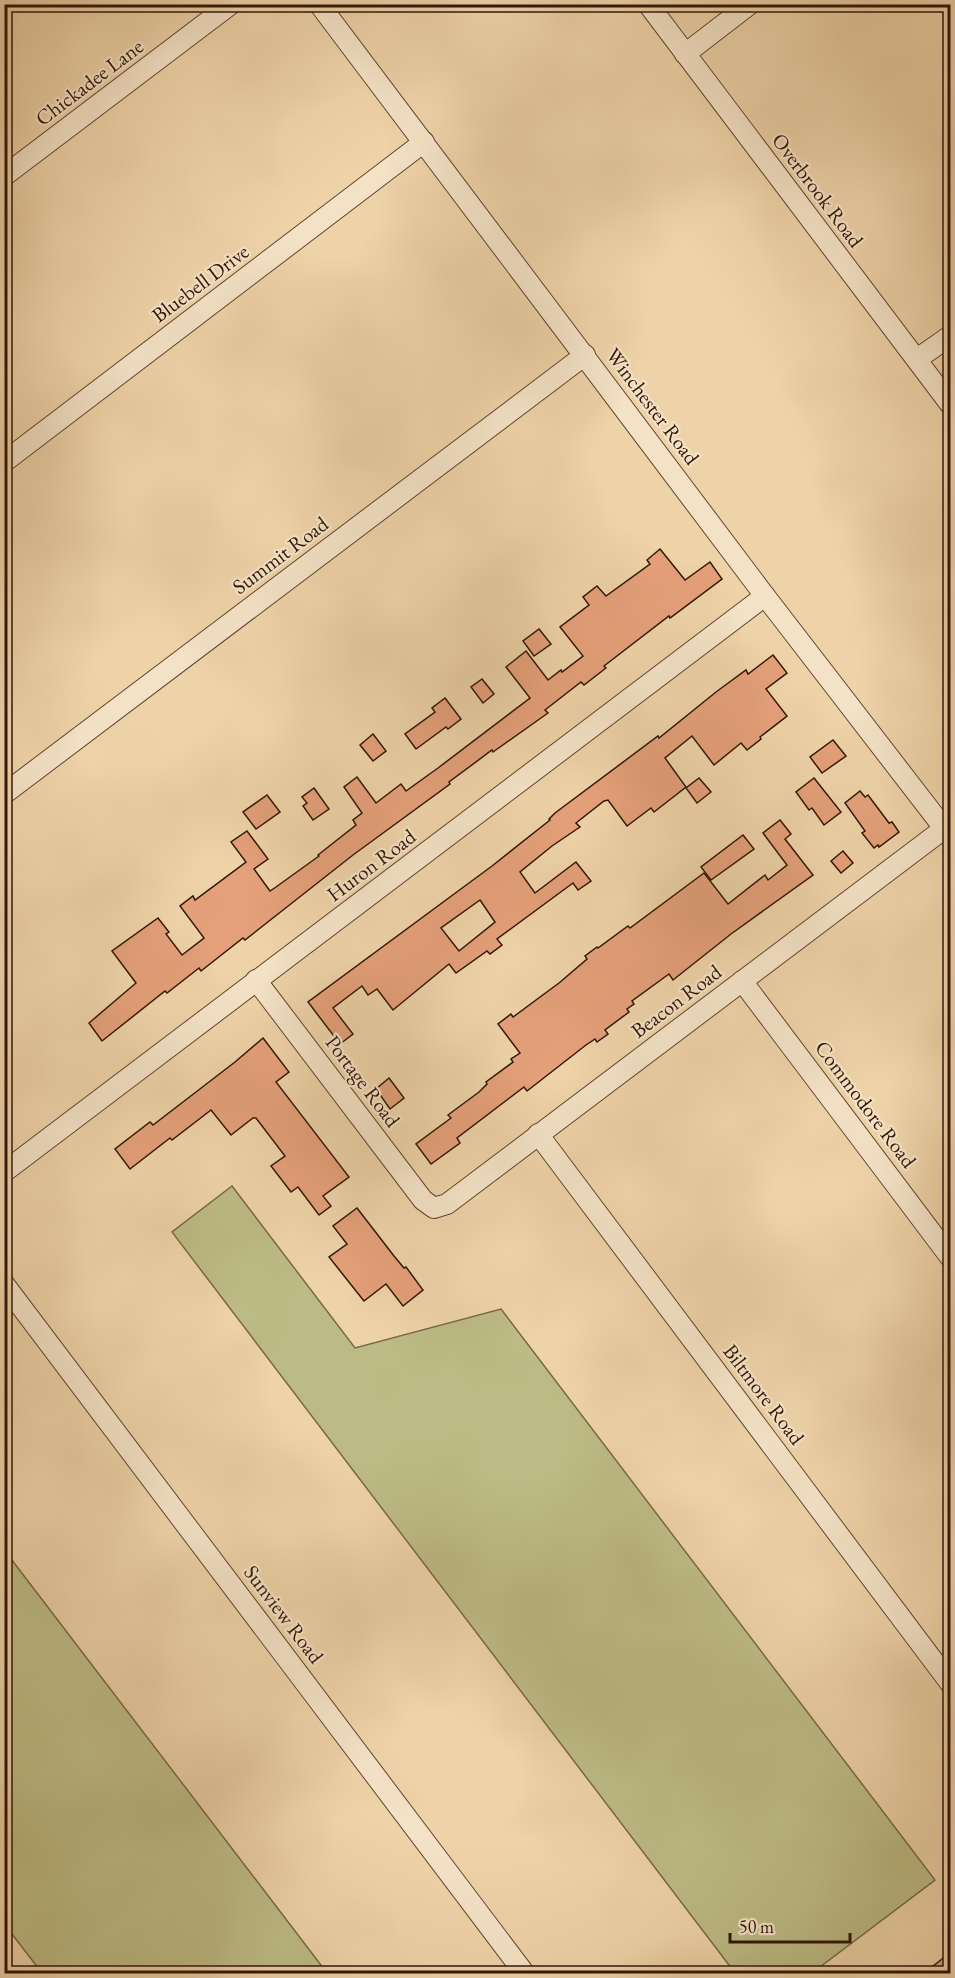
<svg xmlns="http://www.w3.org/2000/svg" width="955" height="1978" viewBox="0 0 955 1978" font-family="'EB Garamond',serif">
<rect width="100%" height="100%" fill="#eed2a8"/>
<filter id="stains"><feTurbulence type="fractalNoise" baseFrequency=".00333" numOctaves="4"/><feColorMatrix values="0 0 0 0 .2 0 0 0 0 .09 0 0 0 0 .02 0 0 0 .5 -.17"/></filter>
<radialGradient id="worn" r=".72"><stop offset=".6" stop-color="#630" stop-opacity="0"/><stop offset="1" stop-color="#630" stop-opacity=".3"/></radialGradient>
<g fill="#bdbb85" stroke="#786946" stroke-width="1.5">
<polygon points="232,1186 355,1348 501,1309 935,1880 812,1973 735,1973 172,1232"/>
<polygon points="5,1551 327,1973 42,1973 5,1925"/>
</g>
<g fill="#e4a07a" stroke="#321706" stroke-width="1.5" fill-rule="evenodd">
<polygon points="660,549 685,580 710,562 722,579 670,618 669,616 604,666 606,668 584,685 581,682 545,710 548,713 493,752 492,750 449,782 450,784 353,855 245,940 243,938 201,971 199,968 167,993 165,991 102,1041 89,1023 136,983 112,951 158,918 169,932 166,934 182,955 204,938 180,906 193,896 195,900 246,862 231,842 247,831 268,859 254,869 270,891 276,887 319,856 318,855 356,825 353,820 362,813 344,787 357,777 376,803 401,784 406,791 438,768 530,698 506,667 526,651 548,680 561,670 562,672 583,656 560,627 589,605 583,597 597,586 606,596 650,564 647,560"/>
<polygon points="539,629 551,644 534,656 523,641"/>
<path d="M 773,655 L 787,673 L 766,689 L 787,716 L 760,737 L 761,739 L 747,750 L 741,743 L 714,765 L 692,736 L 665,758 L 686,787 L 654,812 L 651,808 L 627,826 L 608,800 L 604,801 L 576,823 L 580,827 L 552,846 L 520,872 L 535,893 L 576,862 L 591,881 L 578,890 L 573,883 L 497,939 L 502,945 L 490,954 L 487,951 L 456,973 L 449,964 L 393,1010 L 377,989 L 368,995 L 362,986 L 333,1008 L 353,1034 L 340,1044 L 308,1002 L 492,866 L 550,820 L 549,819 L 555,813 L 658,736 L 659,738 L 716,692 L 746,670 L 748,674 ZM 480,900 L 495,922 L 459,951 L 441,928 Z"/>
<polygon points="482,679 494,694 483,703 471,687"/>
<polygon points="445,698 461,719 448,729 446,727 416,749 405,734 435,712 432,708"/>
<polygon points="373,734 386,751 373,761 360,745"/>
<polygon points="833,740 846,756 822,773 810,757"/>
<polygon points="699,778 711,792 697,803 686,788"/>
<polygon points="814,778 841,812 824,825 812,808 809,810 796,792"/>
<polygon points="314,788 329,809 313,820 303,806 307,803 302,797"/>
<polygon points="860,791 865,797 868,795 889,823 892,822 899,832 879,847 878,845 874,848 862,833 865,831 845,803"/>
<polygon points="267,795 280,812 256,829 243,812"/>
<polygon points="780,820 791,834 785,839 813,875 731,934 673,980 669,974 632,1001 634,1004 627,1009 629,1012 605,1030 608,1034 597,1042 595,1039 586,1045 527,1091 524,1087 457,1138 460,1143 431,1164 416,1144 451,1118 448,1115 479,1092 487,1084 486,1082 513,1062 511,1059 520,1053 498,1024 511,1014 513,1017 559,983 587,959 585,956 597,947 598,948 628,926 630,928 704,873 728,904 765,875 768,880 787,865 763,833"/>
<polygon points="743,835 754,849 711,880 701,867"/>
<polygon points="843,851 853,863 841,873 831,861"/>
<polygon points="263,1038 289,1072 276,1082 349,1177 323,1196 331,1206 319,1215 298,1187 291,1192 271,1166 285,1156 256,1118 253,1118 231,1135 211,1110 172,1140 170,1138 130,1169 115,1149 150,1122 153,1125 235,1062"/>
<polygon points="389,1078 404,1098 390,1109 376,1089"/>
<polygon points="357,1208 394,1256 404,1268 406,1267 423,1290 403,1306 386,1284 364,1301 329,1257 347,1244 333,1226"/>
<polygon points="951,1952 951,1974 923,1974"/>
</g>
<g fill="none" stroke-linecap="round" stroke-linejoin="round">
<defs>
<g id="street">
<polyline points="319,4 765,596 950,836"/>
<polyline points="648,4 950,404"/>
<polyline points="685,54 750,4"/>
<polyline points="4,176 231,4"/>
<polyline points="917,359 950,336"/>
<polyline points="4,462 424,142"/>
<polyline points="4,794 585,355"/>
<polyline points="256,980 423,1200 434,1208 447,1204 945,828"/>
<polyline points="742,981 950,1257"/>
<polyline points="538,1134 950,1683"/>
<polyline points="4,1172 765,596"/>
<polyline points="4,1284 525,1974"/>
</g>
</defs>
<use href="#street" stroke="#61462e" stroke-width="22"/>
<use href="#street" stroke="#f4e2c6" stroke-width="20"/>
</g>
<g text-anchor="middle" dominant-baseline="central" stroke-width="4.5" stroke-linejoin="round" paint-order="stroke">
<g font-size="21" fill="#321706" stroke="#f4e2c6">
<text transform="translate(89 82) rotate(-37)">Chickadee Lane</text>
<text transform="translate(818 190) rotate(53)">Overbrook Road</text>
<text transform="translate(200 283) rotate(-37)">Bluebell Drive</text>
<text transform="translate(653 406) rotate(53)">Winchester Road</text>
<text transform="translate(280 555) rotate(-37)">Summit Road</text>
<text transform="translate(371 865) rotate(-37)">Huron Road</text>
<text transform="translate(676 1001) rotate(-37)">Beacon Road</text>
<text transform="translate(363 1081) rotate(53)">Portage Road</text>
<text transform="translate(866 1104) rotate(53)">Commodore Road</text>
<text transform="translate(764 1394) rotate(53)">Biltmore Road</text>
<text transform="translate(284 1614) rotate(53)">Sunview Road</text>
</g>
</g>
<rect width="955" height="1978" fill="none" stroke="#eed2a8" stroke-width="24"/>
<rect x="6" y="6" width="943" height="1966" fill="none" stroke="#321706" stroke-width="3"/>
<rect x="12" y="12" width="931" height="1954" fill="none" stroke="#321706" stroke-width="1.5"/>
<path d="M730 1933v9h120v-9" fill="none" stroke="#321706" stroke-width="3"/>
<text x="739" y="1933" font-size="18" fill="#321706" stroke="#f4e2c6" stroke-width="4.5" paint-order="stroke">50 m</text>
<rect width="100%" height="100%" filter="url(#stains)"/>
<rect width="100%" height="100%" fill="url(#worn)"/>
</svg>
